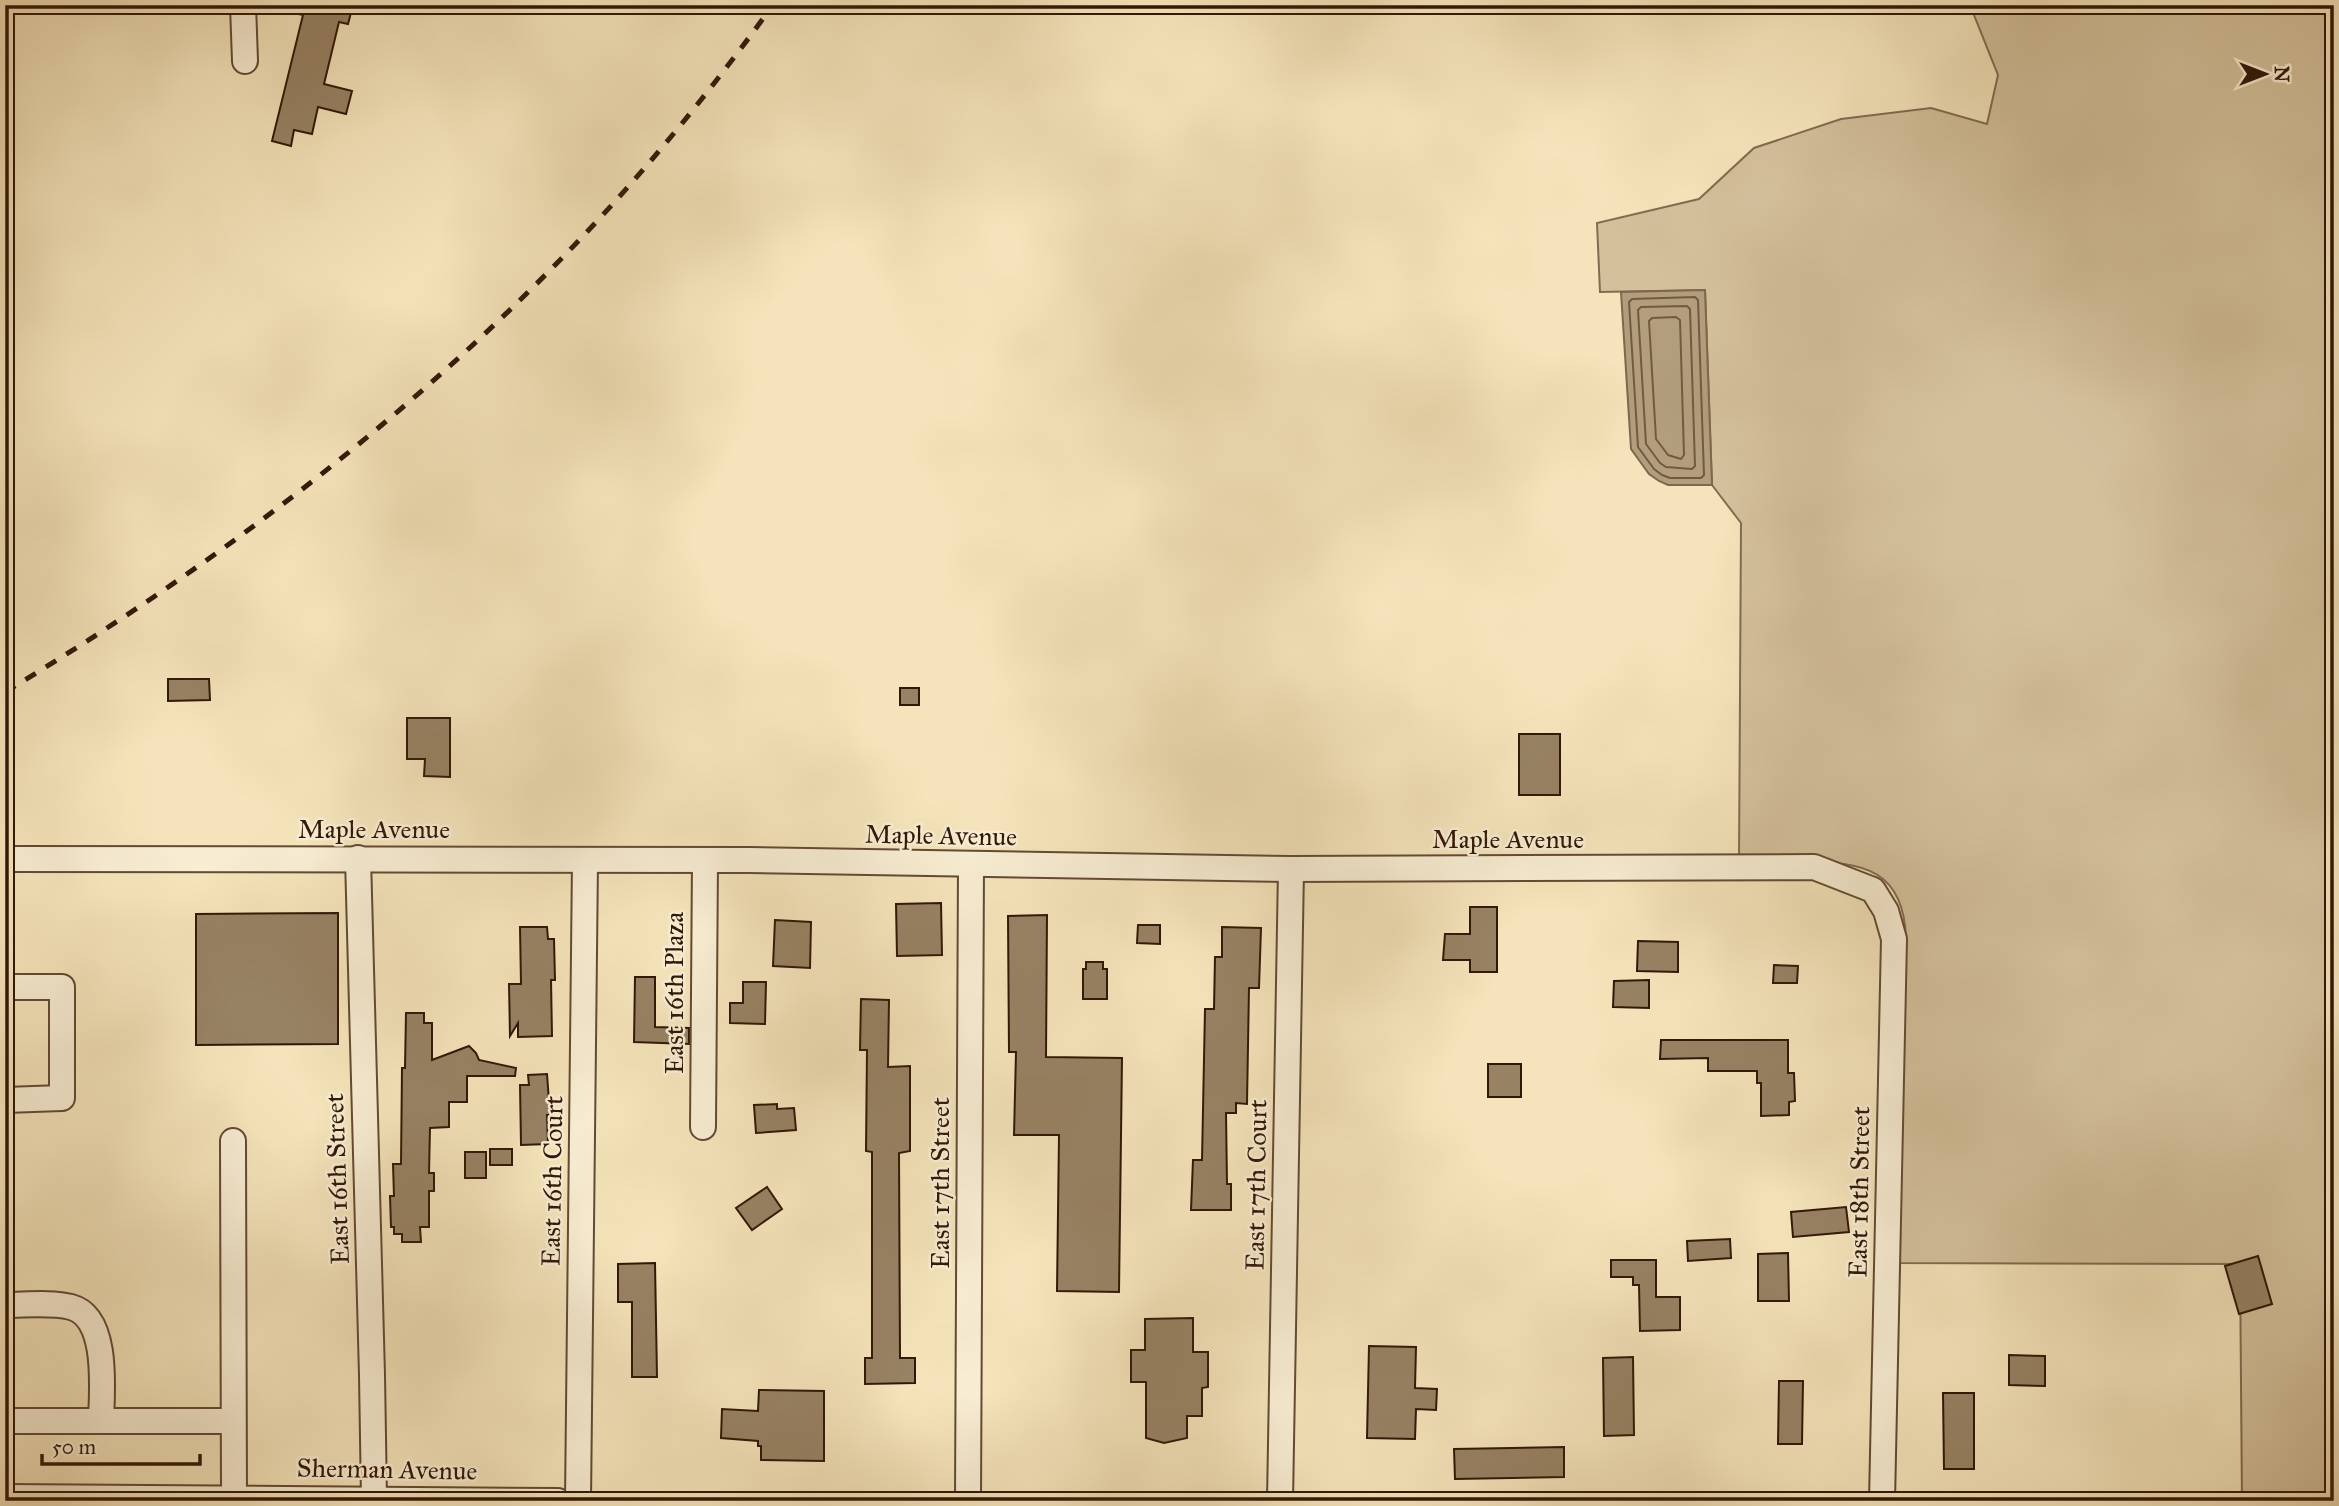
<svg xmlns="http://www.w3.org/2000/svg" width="2339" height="1506" viewBox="0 0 2339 1506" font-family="'IM FELL Great Primer',serif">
<rect width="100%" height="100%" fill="#f5e4bb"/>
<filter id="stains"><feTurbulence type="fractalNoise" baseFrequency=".00286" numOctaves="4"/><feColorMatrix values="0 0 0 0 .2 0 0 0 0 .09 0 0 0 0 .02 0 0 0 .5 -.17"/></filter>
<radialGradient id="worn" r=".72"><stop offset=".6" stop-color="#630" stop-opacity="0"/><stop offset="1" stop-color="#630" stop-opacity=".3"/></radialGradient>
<path fill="#d4c19c" stroke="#826c51" stroke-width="2" d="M 1970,5 L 2334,5 L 2334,1501 L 2242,1501 L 2240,1264 L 1894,1263 L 1906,939 C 1904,870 1864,862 1805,862 C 1783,862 1761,862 1739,862 L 1741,523 L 1712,485 L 1705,290 L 1600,292 L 1597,223 L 1699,199 L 1754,148 L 1841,119 L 1931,108 L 1987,124 L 1998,75 Z"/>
<polygon fill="#b29e7d" stroke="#7e684d" stroke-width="2" points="1705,290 1712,485 1668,485 1659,481 1649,474 1631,449 1621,292"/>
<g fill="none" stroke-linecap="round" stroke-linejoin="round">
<g stroke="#725a42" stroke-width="2">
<polygon points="1695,297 1698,300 1704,475 1701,478 1670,478 1662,475 1654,469 1638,447 1629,302 1632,299"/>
<polygon points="1687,306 1690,309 1695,466 1692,469 1666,467 1660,463 1646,444 1638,310 1641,307"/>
<polygon points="1676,317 1680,320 1684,455 1681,459 1668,455 1656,439 1649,321 1652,318"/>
</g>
</g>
<g fill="#978264" stroke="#311706" stroke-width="2">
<polygon points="294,5 353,5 348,24 339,22 324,84 352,91 346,114 318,107 312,134 294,130 291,146 272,141 303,15 294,13"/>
<polygon points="168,679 209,679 210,700 168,701"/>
<rect x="900" y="688" width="19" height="17"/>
<polygon points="407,718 450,718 450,777 424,776 425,759 407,759"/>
<rect x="1519" y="734" width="41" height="61"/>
<polygon points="941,903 942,955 897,956 896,904"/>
<polygon points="1470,907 1497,907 1497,972 1470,972 1470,960 1443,960 1445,934 1470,934"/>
<polygon points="338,913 338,1044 196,1045 196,914"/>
<polygon points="1047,915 1046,1057 1122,1058 1119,1292 1057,1291 1059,1135 1014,1135 1016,1052 1009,1052 1008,916"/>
<polygon points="775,920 811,922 810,968 773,966"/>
<polygon points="1138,925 1160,925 1160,944 1137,943"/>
<polygon points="520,927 547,927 548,939 554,939 555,980 551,980 552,1036 518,1037 518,1023 510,1036 509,984 521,984"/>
<polygon points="1222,927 1261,928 1259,988 1249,988 1247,1104 1236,1103 1236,1113 1226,1113 1227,1184 1231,1184 1231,1210 1191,1210 1193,1160 1202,1160 1205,1009 1214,1009 1215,957 1222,957"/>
<polygon points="1638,941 1678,942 1678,972 1637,971"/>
<polygon points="1086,962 1103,962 1103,969 1107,969 1107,999 1083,999 1083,969 1086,969"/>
<polygon points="1774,965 1798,966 1797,983 1773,983"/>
<polygon points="635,977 655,977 655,1027 689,1028 689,1044 634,1042"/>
<polygon points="1649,980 1649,1008 1613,1007 1614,981"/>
<polygon points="743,982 766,982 765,1024 730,1023 730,1003 743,1003"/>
<polygon points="861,999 889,1000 888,1067 910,1066 910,1151 899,1153 900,1358 915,1358 915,1383 865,1384 865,1358 872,1358 872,1152 866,1151 867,1050 860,1050"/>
<polygon points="406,1013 424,1013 424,1023 432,1023 432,1060 469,1046 476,1053 479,1060 516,1068 515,1076 467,1076 467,1102 449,1102 449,1127 430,1128 429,1173 434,1173 434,1191 429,1191 429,1227 420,1227 421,1242 402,1242 402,1234 394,1234 394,1227 391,1227 390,1196 394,1196 393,1164 401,1164 402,1068 405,1068"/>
<polygon points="1661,1040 1788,1040 1788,1073 1794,1073 1795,1101 1789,1102 1789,1115 1761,1116 1761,1083 1757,1083 1757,1071 1708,1071 1708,1058 1660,1059"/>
<rect x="1488" y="1064" width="33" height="33"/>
<polygon points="547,1074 550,1115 547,1115 548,1144 521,1145 520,1085 529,1085 528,1075"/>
<polygon points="777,1104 777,1109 794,1108 796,1130 756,1133 754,1105"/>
<rect x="490" y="1149" width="22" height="16"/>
<rect x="465" y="1152" width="21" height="26"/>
<polygon points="767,1187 782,1209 752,1230 736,1208"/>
<polygon points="1846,1207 1849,1232 1793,1237 1791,1212"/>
<polygon points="1730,1239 1731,1258 1688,1261 1687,1241"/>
<polygon points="1788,1253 1789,1301 1758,1301 1758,1254"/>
<polygon points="2258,1256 2272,1304 2239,1314 2225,1266"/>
<polygon points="1611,1260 1656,1260 1656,1297 1680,1297 1680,1330 1640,1331 1639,1285 1633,1285 1633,1277 1611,1277"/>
<polygon points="655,1263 657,1377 632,1377 632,1302 618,1302 618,1264"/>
<polygon points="1193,1318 1193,1352 1208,1352 1208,1387 1202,1388 1202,1416 1187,1416 1187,1438 1164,1443 1146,1438 1146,1382 1131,1382 1131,1350 1145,1350 1145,1319"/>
<polygon points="1369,1346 1416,1347 1415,1388 1437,1389 1436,1410 1416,1409 1415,1439 1367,1438"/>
<polygon points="2009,1355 2045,1356 2045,1386 2009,1385"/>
<polygon points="1633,1357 1634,1435 1604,1436 1603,1358"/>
<polygon points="1779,1381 1803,1381 1802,1444 1778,1444"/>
<polygon points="759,1390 824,1391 824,1461 761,1460 761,1446 758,1446 758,1441 721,1438 722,1409 758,1411"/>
<polygon points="1943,1393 1974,1393 1974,1469 1944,1469"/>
<polygon points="1564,1447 1564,1477 1455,1479 1454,1449"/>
</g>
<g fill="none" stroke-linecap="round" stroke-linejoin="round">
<defs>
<g id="minor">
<polyline points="243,5 245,61"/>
<polyline points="358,858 372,1375 374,1499"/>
<polyline points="5,859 749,860 1291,869 1814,867 1873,890 1886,911 1894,939 1882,1501"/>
<polyline points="5,987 62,987 62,1098 5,1100"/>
<polyline points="703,1127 705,860"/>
<polyline points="233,1141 234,1498"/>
<path d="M 5,1305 C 26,1305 51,1302 71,1307 C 109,1317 102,1390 101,1421"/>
<polyline points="5,1421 233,1421"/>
<polyline points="5,1497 558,1501"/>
<polyline points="578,1501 585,861"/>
<polyline points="968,1501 971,865"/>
<polyline points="1280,1501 1291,869"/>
</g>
</defs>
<use href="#minor" stroke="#624a33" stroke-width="28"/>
<use href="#minor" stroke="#f8edd3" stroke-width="24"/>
<path stroke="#311706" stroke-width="5" stroke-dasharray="12 12" stroke-linecap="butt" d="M 5,692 C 216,565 416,413 585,234 C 653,162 715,85 773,5"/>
</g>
<g text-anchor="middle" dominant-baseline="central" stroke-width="5" stroke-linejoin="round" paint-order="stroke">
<g font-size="26" fill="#311706" stroke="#f8edd3">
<text x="374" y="829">Maple Avenue</text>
<text transform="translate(941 835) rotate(1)">Maple Avenue</text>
<text x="1508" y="839">Maple Avenue</text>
<text transform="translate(674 993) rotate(-90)">East 16th Plaza</text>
<text transform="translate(337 1179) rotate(-92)">East 16th Street</text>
<text transform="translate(552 1181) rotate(-89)">East 16th Court</text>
<text transform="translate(940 1183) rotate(-90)">East 17th Street</text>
<text transform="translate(1256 1185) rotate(-89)">East 17th Court</text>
<text transform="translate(1859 1192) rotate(-89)">East 18th Street</text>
<text transform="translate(387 1469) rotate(1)">Sherman Avenue</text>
</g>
</g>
<rect width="2339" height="1506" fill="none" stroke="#f5e4bb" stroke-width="28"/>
<rect x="7" y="7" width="2325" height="1492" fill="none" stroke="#311706" stroke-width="3.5"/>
<rect x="14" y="14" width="2311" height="1478" fill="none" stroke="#311706" stroke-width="2"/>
<g transform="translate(2265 74) rotate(90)" stroke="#f8edd3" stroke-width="5" paint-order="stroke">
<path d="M0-5L12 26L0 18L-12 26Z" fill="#311706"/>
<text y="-10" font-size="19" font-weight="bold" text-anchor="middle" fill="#311706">N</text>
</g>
<path d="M42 1454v10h158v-10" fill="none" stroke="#311706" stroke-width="3.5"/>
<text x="52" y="1454" font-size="21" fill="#311706" stroke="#f8edd3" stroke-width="5" paint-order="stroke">50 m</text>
<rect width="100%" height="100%" filter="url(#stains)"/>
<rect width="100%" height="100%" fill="url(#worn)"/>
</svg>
